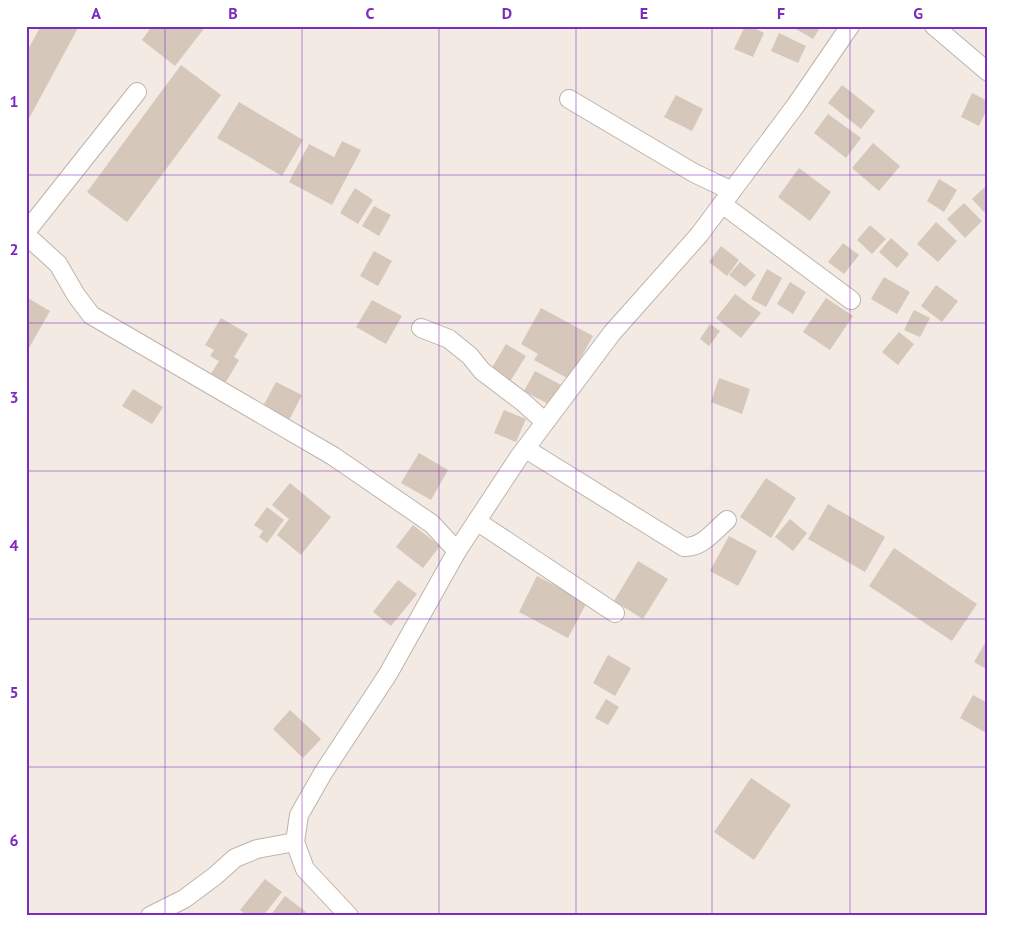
<svg xmlns="http://www.w3.org/2000/svg" width="1014" height="942" viewBox="0 0 1014 942" font-family="'PT Sans',sans-serif">
<rect width="100%" height="100%" fill="#f2eae3"/>
<g fill="#d6c7bb">
<polygon points="41,26 79,26 26,124 26,53"/>
<polygon points="152,26 206,26 175,66 142,40"/>
<polygon points="745,26 750,26 764,33 753,57 734,49"/>
<polygon points="791,26 821,26 813,39"/>
<polygon points="779,33 806,46 798,63 771,51"/>
<polygon points="181,65 221,95 127,222 87,192"/>
<polygon points="842,85 875,111 861,129 828,103"/>
<polygon points="972,93 988,101 988,107 979,126 961,117"/>
<polygon points="676,95 703,109 692,131 664,117"/>
<polygon points="239,102 303,140 282,176 217,138"/>
<polygon points="828,114 861,138 846,158 814,133"/>
<polygon points="342,141 361,150 332,205 289,182 309,144 334,157"/>
<polygon points="873,143 900,166 879,191 852,168"/>
<polygon points="799,168 831,192 810,221 778,197"/>
<polygon points="939,179 957,190 944,212 927,201"/>
<polygon points="988,184 988,209 984,212 972,199"/>
<polygon points="355,188 373,200 358,224 340,213"/>
<polygon points="964,203 982,221 965,238 947,219"/>
<polygon points="374,206 391,215 379,236 362,226"/>
<polygon points="936,222 957,241 938,262 917,244"/>
<polygon points="870,225 886,239 872,254 857,240"/>
<polygon points="891,238 909,254 897,268 879,252"/>
<polygon points="843,243 859,255 844,274 828,262"/>
<polygon points="721,246 739,260 727,276 709,262"/>
<polygon points="374,251 392,261 378,286 360,276"/>
<polygon points="740,262 756,275 745,287 729,275"/>
<polygon points="767,269 782,278 766,307 751,299"/>
<polygon points="884,277 910,292 897,314 871,299"/>
<polygon points="790,282 806,292 793,314 777,304"/>
<polygon points="936,285 958,301 942,322 921,306"/>
<polygon points="735,294 761,313 741,338 716,318"/>
<polygon points="26,297 50,311 26,353"/>
<polygon points="826,298 853,316 830,350 803,332"/>
<polygon points="372,300 402,316 386,344 356,327"/>
<polygon points="541,308 593,336 569,379 534,360 538,354 521,344"/>
<polygon points="914,310 930,318 920,337 904,330"/>
<polygon points="221,318 248,334 234,357 239,360 224,385 209,377 219,361 210,356 214,350 205,345"/>
<polygon points="710,324 720,331 709,346 700,339"/>
<polygon points="899,332 914,344 898,365 882,352"/>
<polygon points="506,344 526,356 509,383 490,371"/>
<polygon points="535,371 563,386 552,406 524,391"/>
<polygon points="719,378 750,389 742,414 711,402"/>
<polygon points="276,382 302,395 288,422 262,408"/>
<polygon points="133,389 163,407 152,424 122,406"/>
<polygon points="504,410 526,419 516,442 494,433"/>
<polygon points="419,453 448,470 431,500 401,483"/>
<polygon points="766,478 796,498 771,538 740,517"/>
<polygon points="290,483 331,517 301,555 277,535 289,519 272,505"/>
<polygon points="828,504 885,537 865,572 808,539"/>
<polygon points="267,507 284,520 267,543 259,537 263,531 254,525"/>
<polygon points="790,519 807,533 793,551 775,537"/>
<polygon points="413,525 440,546 423,568 396,547"/>
<polygon points="729,536 757,551 738,586 710,571"/>
<polygon points="894,548 977,604 952,641 869,586"/>
<polygon points="638,561 668,579 643,619 614,601"/>
<polygon points="537,576 587,602 568,638 519,612"/>
<polygon points="398,580 417,594 391,626 373,612"/>
<polygon points="988,638 988,670 974,662"/>
<polygon points="608,655 631,668 615,696 593,683"/>
<polygon points="973,695 988,703 988,734 960,718"/>
<polygon points="606,699 619,707 608,725 595,718"/>
<polygon points="290,710 321,739 303,758 273,729"/>
<polygon points="751,778 791,805 754,860 714,832"/>
<polygon points="265,879 282,892 263,916 247,916 240,910"/>
<polygon points="285,896 306,912 303,916 270,916"/>
</g>
<g fill="none" stroke-linecap="round" stroke-linejoin="round">
<defs>
<g id="street">
<polyline points="934,26 988,72"/>
<polyline points="569,99 694,173 732,191"/>
<polyline points="722,204 851,300"/>
<polyline points="26,232 137,92"/>
<polyline points="26,235 58,264 76,295 91,315 333,456 432,524 457,551"/>
<polyline points="421,328 449,339 470,356 482,371 523,402 545,422"/>
<path d="M 526,449 L 684,547 C 702,548 714,531 727,520"/>
<polyline points="478,522 615,613"/>
<polyline points="150,916 184,899 215,876 235,858 257,849 295,842"/>
<polyline points="349,916 305,869 295,842 299,815 323,773 388,674 457,551 519,457 612,333 699,235 796,105 850,26"/>
</g>
</defs>
<use href="#street" stroke="#c0b3a8" stroke-width="20"/>
<use href="#street" stroke="#fff" stroke-width="18"/>
</g>
<path fill="none" stroke="#7b2cbf" stroke-width="1" stroke-opacity="0.55" d="M 165,26 L 165,916M 302,26 L 302,916M 439,26 L 439,916M 576,26 L 576,916M 712,26 L 712,916M 850,26 L 850,916M 26,175 L 988,175M 26,323 L 988,323M 26,471 L 988,471M 26,619 L 988,619M 26,767 L 988,767"/>
<rect width="1014" height="942" fill="none" stroke="#ffffff" stroke-width="55"/>
<rect x="28" y="28" width="958" height="886" fill="none" stroke="#7b2cbf" stroke-width="2"/>
<g font-size="16" text-anchor="middle" font-weight="bold" fill="#7b2cbf">
<text x="96" y="19">A</text>
<text x="233" y="19">B</text>
<text x="370" y="19">C</text>
<text x="507" y="19">D</text>
<text x="644" y="19">E</text>
<text x="781" y="19">F</text>
<text x="918" y="19">G</text>
<text x="14" y="107">1</text>
<text x="14" y="255">2</text>
<text x="14" y="403">3</text>
<text x="14" y="551">4</text>
<text x="14" y="698">5</text>
<text x="14" y="846">6</text>
</g>
</svg>
